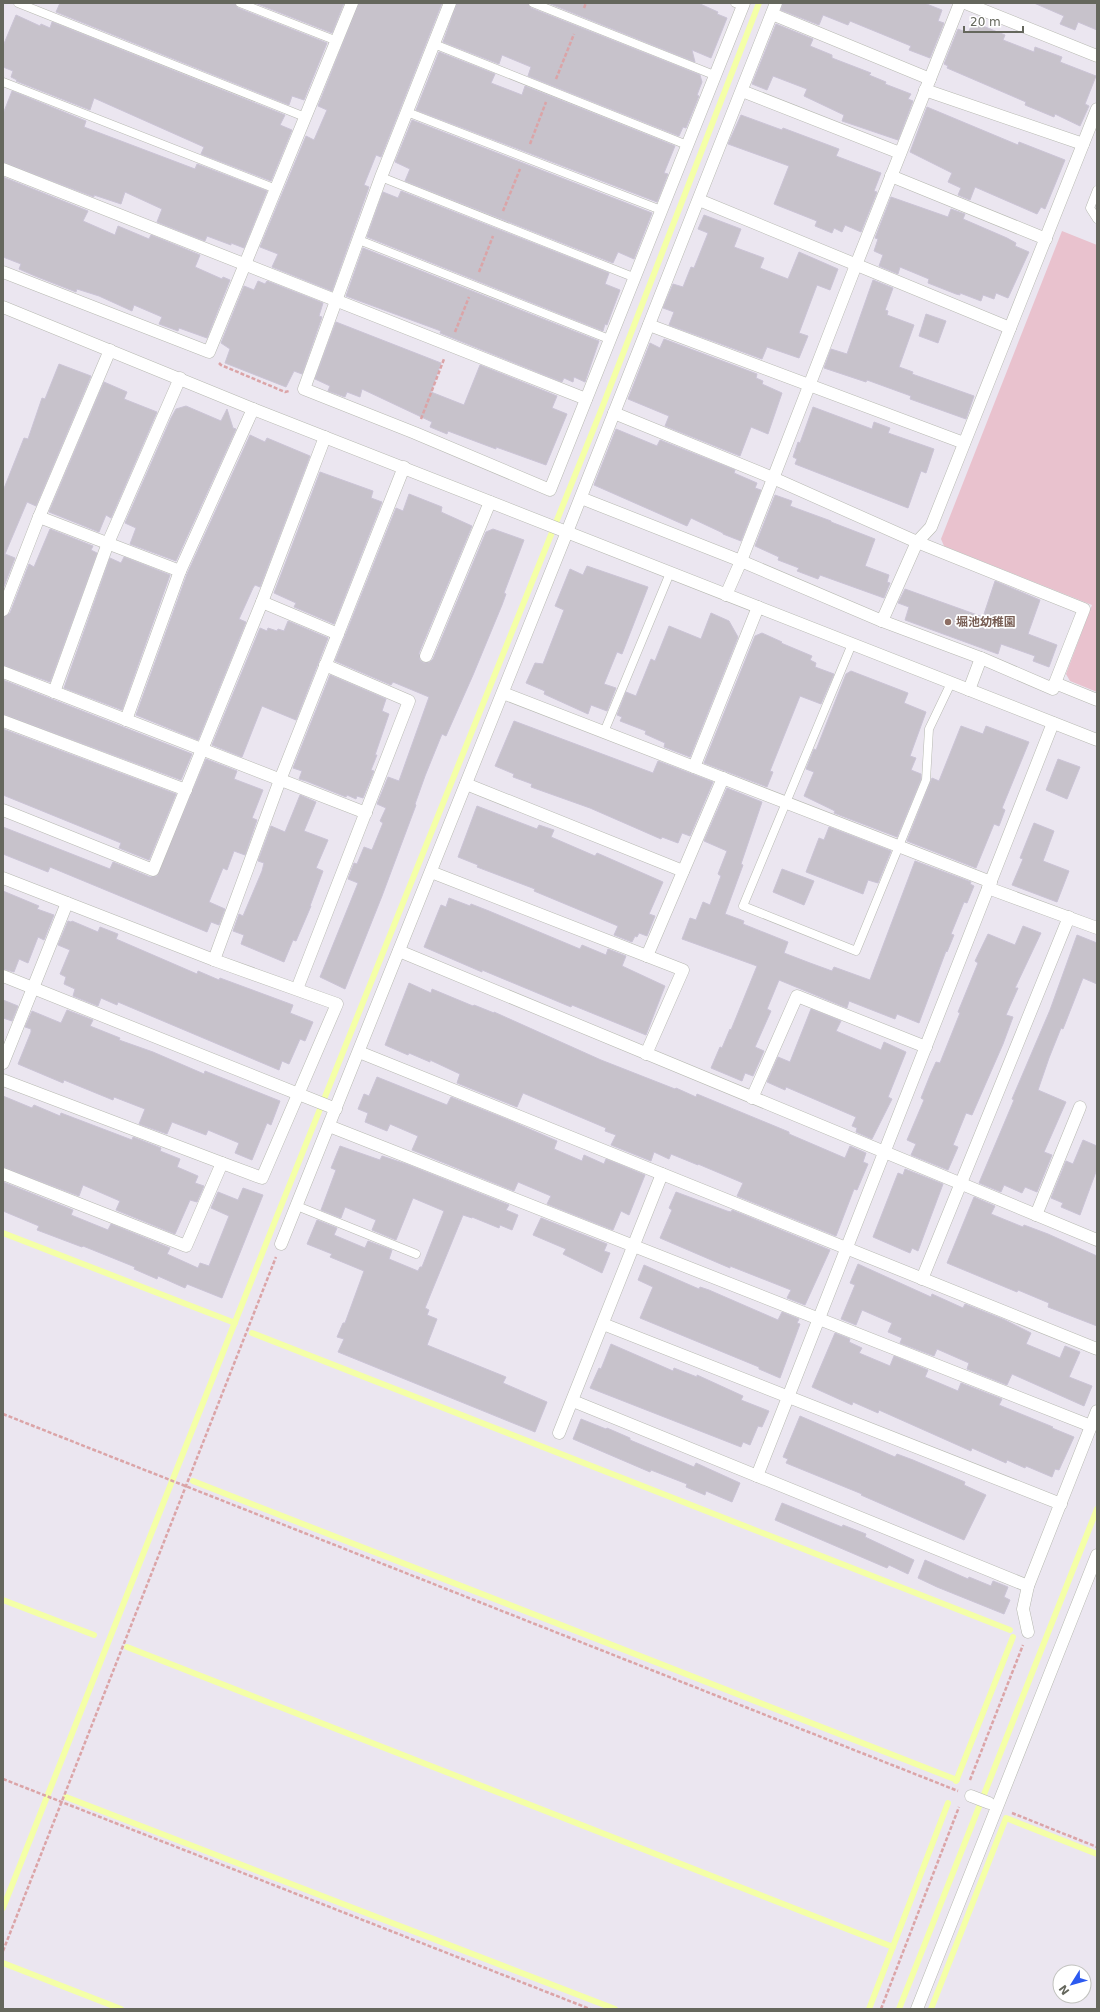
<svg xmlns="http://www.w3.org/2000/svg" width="1100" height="2012" viewBox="0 0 1100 2012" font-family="'DejaVu Sans','Noto Sans JP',sans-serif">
<rect width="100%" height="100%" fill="#ebe6f0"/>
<polygon fill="#e9c2ce" points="1062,231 1097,245 1097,692 1070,681 1066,674 1092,605 944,546 941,539"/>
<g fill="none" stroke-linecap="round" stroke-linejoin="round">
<g stroke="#f4ffa7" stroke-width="6">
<polyline points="3,1233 235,1323"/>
<polyline points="252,1333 1010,1630"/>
<polyline points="193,1481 957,1780"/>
<polyline points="3,1600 94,1635"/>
<polyline points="127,1647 893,1947"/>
<polyline points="956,1781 1013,1637"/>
<polyline points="66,1797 615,2009"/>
<polyline points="3,1908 275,1221 600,413 759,3"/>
<polyline points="3,1963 121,2009"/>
<polyline points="869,2009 948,1803"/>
<polyline points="899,2009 1097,1509"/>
<polyline points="931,2009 1006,1818 1097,1854"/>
</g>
</g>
<g fill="#c7c2cb" stroke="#cbc4d6">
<polygon points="60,3 235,3 238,8 327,43 304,100 292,96 289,105 56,12"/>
<polygon points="255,3 344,3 332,33"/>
<polygon points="359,3 442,3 381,157 376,155 364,185 369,187 332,291 272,267 278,254 260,247 306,136 314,140 327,110 318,106"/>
<polygon points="457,3 528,3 531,8 700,75 702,82 697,95 699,96 686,128 683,127 679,136 528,76 531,67 502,55 499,64 443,42"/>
<polygon points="548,3 698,3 718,12 717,14 727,18 711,58 692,50 695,62"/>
<polygon points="783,3 924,3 942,10 938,21 944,23 930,58 909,50 911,46 850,21 848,25 823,15 819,25 781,10"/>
<polygon points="1034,3 1097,3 1097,30 1078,22 1075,30 1060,24 1064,16"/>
<polygon points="16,15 40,26 41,24 50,28 52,22 285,115 280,125 292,130 271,181 201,154 204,147 94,98 90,110 16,81 17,80 11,77 13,71 3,67 3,46"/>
<polygon points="973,22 1005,35 1003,40 1034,52 1035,47 1062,57 1060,62 1096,76 1085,104 1089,106 1080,126 1055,114 1054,117 1025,105 1026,102 947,68 948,66 944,64 958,29 968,33"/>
<polygon points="776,24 813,39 810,46 832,55 832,58 871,73 869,75 886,82 885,84 911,94 908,99 913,101 898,140 842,121 844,115 804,96 807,89 773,76 767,90 752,84"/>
<polygon points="439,52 495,74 491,83 522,95 525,86 675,146 664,173 668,174 657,202 416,110"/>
<polygon points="12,91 86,121 84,127 195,169 197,164 267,191 244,248 231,243 231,245 207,236 205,241 157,222 162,209 125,192 121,204 94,195 94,197 3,162 3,114"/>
<polygon points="927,107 1018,145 1019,142 1065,160 1045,209 1041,207 1037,214 975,187 970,200 958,195 961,188 948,182 952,173 910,152"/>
<polygon points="741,115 782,130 783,128 839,149 836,156 881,173 874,191 877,192 861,232 845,225 842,232 834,228 832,233 815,226 817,221 774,204 789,166 728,144"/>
<polygon points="412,120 652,213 634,259 618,252 613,263 405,181 410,169 395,162"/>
<polygon points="3,177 88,211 83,221 115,235 118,226 149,239 151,235 200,255 195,267 222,279 223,277 230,280 207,338 179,328 178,331 159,324 162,317 134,305 132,311 99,296 77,289 76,292 35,276 19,269 21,264 3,257"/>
<polygon points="401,191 609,273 605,284 620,290 607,325 605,324 603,331 367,237 383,192 398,198"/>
<polygon points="891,197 948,217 951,209 965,214 963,219 1007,238 1016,243 1015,246 1029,252 1008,298 996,293 994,299 983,295 981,301 960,293 960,295 956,294 928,283 929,279 900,267 898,274 879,266 883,255 874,251 878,239 875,238"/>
<polygon points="704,215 741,229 734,247 764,258 760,268 788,279 799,252 838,269 830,290 817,285 799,333 808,336 799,358 767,347 762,359 669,325 674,312 663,308 673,284 683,287 691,267 694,268 708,233 698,229"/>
<polygon points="363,248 599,341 585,382 574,377 573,382 564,378 562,382 440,333 441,331 346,296"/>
<polygon points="873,280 893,288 885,310 888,311 887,315 914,325 899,367 913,372 912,374 974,396 966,419 910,399 911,396 867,380 866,382 824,368 831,349 847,354"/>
<polygon points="258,281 265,284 267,281 323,303 319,316 322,317 302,374 294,371 286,387 225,363 230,349 221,343 244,286 254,290"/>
<polygon points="926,314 946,321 938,343 919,336"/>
<polygon points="336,322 441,363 431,392 464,405 480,365 557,396 552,408 567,414 546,465 496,447 496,449 448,431 447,434 430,427 432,422 362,389 360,397 347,392 345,397 328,391 330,386 315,379"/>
<polygon points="664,339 757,374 756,378 763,381 762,384 782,393 768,434 751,427 740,456 665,426 669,416 628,399 650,343 660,348"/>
<polygon points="59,364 91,376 36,506 27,502 5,554 15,558 3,589 3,491 24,438 28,439 42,398 45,399"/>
<polygon points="104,382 127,392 124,399 157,412 111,518 106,515 99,532 49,512"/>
<polygon points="186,406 221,421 227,409 233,428 236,429 176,561 130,544 136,528 125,523 171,418 176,409"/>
<polygon points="813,407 872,429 874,422 890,428 888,433 934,449 926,473 921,471 908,508 795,464 797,459 793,457 798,442 800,443"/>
<polygon points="616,429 657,446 660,440 735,470 734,473 757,483 755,488 761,490 741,541 723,534 723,533 691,518 687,526 594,485"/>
<polygon points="250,435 265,442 267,438 310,456 260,587 255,585 253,588 239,619 246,622 198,740 136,715 187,574"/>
<polygon points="320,472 373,491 371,498 382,502 334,624 294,607 296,603 274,593"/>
<polygon points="409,494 442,507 441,512 472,526 419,653 420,660 424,663 430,662 433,659 486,532 493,529 524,540 504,593 506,594 502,605 473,675 446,736 442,734 425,776 415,804 416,805 382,896 345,989 320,977 358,883 348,879 354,863 357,864 364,847 372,850 383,823 380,821 386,808 377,804 388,777 399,781 429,697 393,682 391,685 335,661 396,508 403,511"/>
<polygon points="775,495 792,501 790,506 831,521 831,522 875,539 865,566 889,575 887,582 890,583 884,598 820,575 818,579 797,571 799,568 778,560 779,557 755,546"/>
<polygon points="50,529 93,546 91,550 97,553 50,682 3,665 3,617 10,613 29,564 34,567"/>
<polygon points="124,557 170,575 122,710 64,688 110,558 121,563"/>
<polygon points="587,566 648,587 622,654 617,652 604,684 616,688 607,711 591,705 588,714 544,694 545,691 526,683 535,663 543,664 564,610 555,606 570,569 583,575"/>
<polygon points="995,581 1040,600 1028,634 1057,645 1049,667 1033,661 1035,656 1001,644 998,654 905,620 909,607 898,603 905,589 983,617"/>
<polygon points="711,613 729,621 738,637 690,757 664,747 665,743 645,734 646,731 620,721 622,717 617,715 626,692 636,696 651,659 655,661 669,626 701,639"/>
<polygon points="288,621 328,638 296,720 262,706 242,757 212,745 260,628 267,631 268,628 277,631 278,629 284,631"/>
<polygon points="762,633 782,642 781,643 812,656 810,660 816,663 815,667 834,674 821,704 800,696 770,771 773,772 767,787 704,763 755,636"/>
<polygon points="851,671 908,693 904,703 926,712 910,756 916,758 911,770 921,774 921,779 897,837 834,813 835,811 804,796 814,772 806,769 814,749 816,750 846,674"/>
<polygon points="330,675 386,699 382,711 389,714 375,755 377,755 371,770 374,771 363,798 357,796 356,799 347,795 346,797 306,781 299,779 302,771 293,768"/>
<polygon points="3,680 192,754 181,780 3,714"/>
<polygon points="514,721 653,773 658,761 713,782 690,836 682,833 678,843 662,837 661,839 590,808 531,787 532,784 513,777 514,774 495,766"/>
<polygon points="961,726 983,734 986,726 1029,742 1002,808 1005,810 999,826 994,824 976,868 907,841 932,778 939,781"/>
<polygon points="3,729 176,794 149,860 119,848 121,843 3,795"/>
<polygon points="206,759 237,771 234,779 263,790 252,818 257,820 245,855 234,851 227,870 223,868 209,902 225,909 219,925 211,922 207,932 50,867 48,872 3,854 3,827 110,869 113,862 150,877 157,876"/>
<polygon points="1058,759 1080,767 1067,799 1046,790"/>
<polygon points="727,788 762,802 741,864 743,865 725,914 744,921 743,924 788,942 784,953 810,963 832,971 834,967 870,980 915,861 971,882 970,884 974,886 967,903 964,902 951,934 954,935 947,952 946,951 919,1023 897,1014 895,1019 849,1001 847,1008 779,980 767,1009 771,1011 755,1047 764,1051 753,1076 745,1073 742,1081 711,1068 720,1047 722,1048 730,1029 731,1030 757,966 682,939 690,918 696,920 703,902 710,905 721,876 718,874 727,851 704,841"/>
<polygon points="300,795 316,802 304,831 328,840 316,868 323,871 310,906 311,906 296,941 293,940 284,962 241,944 244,935 233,931 239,914 243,916 262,871 264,863 258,861 271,826 285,832"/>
<polygon points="477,806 537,829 539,825 554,830 551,837 595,856 597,853 613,860 663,882 649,914 655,916 647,936 639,933 637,937 635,936 632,942 614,935 618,926 534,891 535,889 477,867 478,865 458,857"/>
<polygon points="1034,823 1054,831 1043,861 1069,871 1057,902 1012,885 1023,859 1020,858"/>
<polygon points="829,827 891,851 878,883 868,880 863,894 806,872 819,838 824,840"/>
<polygon points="782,869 814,881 804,905 773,892"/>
<polygon points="3,891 39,906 37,909 54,915 44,940 38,937 28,963 19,959 14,972 3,969"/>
<polygon points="449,898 470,906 471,904 489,911 580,949 582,945 606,955 608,949 626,956 622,966 665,986 646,1035 572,1005 571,1007 482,970 482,972 424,947 441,905 446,907"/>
<polygon points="68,921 71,922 72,921 98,932 100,927 118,934 116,939 197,974 198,971 219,980 220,978 293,1005 290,1013 313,1022 305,1041 300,1039 289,1064 282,1061 279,1070 118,1002 117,1005 101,998 98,1006 73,996 75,989 64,984 66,977 60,974 70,950 58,945"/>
<polygon points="1023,926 1041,933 1015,988 1018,988 1006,1015 1013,1017 1003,1044 972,1115 966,1113 953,1145 958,1147 948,1170 911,1155 916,1144 907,1140 924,1100 921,1098 931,1073 936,1062 940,1063 960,1013 958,1012 978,963 975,961 988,934 1015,945"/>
<polygon points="1077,935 1097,943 1097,984 1083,978 1063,1029 1061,1028 1049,1058 1038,1090 1066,1102 1044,1152 1052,1155 1037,1192 1025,1187 1022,1193 1004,1185 1001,1192 979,1183 1014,1100 1012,1099 1050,1010"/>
<polygon points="409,983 431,993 432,989 473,1006 474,1005 494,1013 494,1012 601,1060 675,1089 676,1088 696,1097 697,1094 789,1132 789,1134 845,1158 850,1146 866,1153 863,1162 868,1164 857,1190 854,1189 836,1236 737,1196 743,1183 698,1164 698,1165 671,1154 669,1159 654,1152 651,1161 611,1145 616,1135 605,1131 606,1128 523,1093 517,1107 457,1083 460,1074 430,1060 430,1062 409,1053 408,1055 385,1045"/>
<polygon points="3,1000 18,1006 12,1021 3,1018"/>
<polygon points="811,1009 841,1021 836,1031 881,1050 884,1042 906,1052 888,1097 892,1099 872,1139 856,1132 857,1128 852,1126 856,1117 786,1087 785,1090 767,1082 778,1057 790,1062"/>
<polygon points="67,1010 93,1020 90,1026 120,1038 119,1040 153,1052 204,1074 205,1071 280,1101 271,1125 267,1123 252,1160 235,1153 239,1143 208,1130 206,1135 172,1122 167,1134 139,1124 145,1109 114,1097 113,1100 64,1080 63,1083 18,1064 31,1032 31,1029 25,1027 32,1011 61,1023"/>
<polygon points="377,1077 447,1105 451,1097 511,1121 557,1141 554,1149 582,1161 584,1155 604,1164 606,1159 645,1175 629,1215 621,1211 613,1230 547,1204 551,1196 518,1182 514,1191 412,1150 418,1136 390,1124 387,1131 365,1122 368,1113 358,1109 364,1094 369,1096"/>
<polygon points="3,1096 32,1108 34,1105 60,1116 61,1113 132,1140 133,1137 161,1148 160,1151 180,1159 177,1167 198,1176 195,1183 204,1186 197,1202 190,1200 175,1234 116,1210 120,1201 83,1185 79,1196 3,1167"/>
<polygon points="1083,1140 1097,1146 1097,1169 1080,1215 1061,1207 1063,1203 1051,1198 1066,1161 1073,1164"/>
<polygon points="340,1146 380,1160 382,1156 406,1164 509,1205 506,1210 518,1215 512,1230 500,1225 499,1228 472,1217 472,1218 463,1215 425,1308 429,1310 427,1315 437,1319 427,1345 506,1377 503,1383 547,1402 535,1432 338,1352 344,1339 337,1337 343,1323 345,1323 364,1271 330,1257 332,1254 307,1244 317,1220 337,1228 334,1235 365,1248 368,1241 392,1250 389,1259 418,1271 420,1267 422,1267 444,1211 413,1198 396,1240 372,1230 376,1220 345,1207 341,1218 321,1210 336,1170 331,1168"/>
<polygon points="905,1169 943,1184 918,1251 912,1248 910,1253 873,1237 898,1173 903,1175"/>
<polygon points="3,1182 73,1210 71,1215 108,1230 111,1224 170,1248 167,1254 198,1268 200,1263 209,1266 229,1216 211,1208 218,1192 238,1200 243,1188 263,1195 222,1298 187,1284 185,1288 158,1276 157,1279 134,1269 135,1267 83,1246 82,1247 37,1230 39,1226 3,1211"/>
<polygon points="676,1192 727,1211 731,1212 732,1210 830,1250 805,1305 787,1298 791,1290 730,1266 730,1268 660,1238 672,1210 669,1208"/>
<polygon points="974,1197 995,1206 991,1214 1023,1227 1024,1225 1048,1234 1097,1256 1097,1326 1048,1307 1049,1303 1018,1290 1017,1292 947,1263"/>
<polygon points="541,1218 607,1244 604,1251 610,1253 602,1273 563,1254 566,1249 533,1235"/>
<polygon points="858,1264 931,1297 932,1294 963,1308 965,1304 1005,1320 1031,1333 1026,1344 1060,1358 1065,1346 1080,1352 1069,1377 1092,1386 1084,1406 1012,1374 1007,1385 967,1369 969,1363 937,1349 934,1356 900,1343 902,1338 888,1332 892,1323 862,1310 856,1325 841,1319 855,1285 850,1283"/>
<polygon points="644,1265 699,1289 700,1287 709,1290 778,1320 782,1312 799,1319 797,1323 800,1324 780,1378 759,1369 759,1367 640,1318 653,1287 638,1280"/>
<polygon points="835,1333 850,1339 849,1342 862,1348 859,1353 890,1366 894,1356 928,1370 925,1377 958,1391 961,1383 1002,1399 999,1405 1053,1427 1052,1428 1074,1437 1059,1470 1055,1469 1052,1477 1026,1466 1025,1468 1007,1460 1006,1463 972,1448 971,1451 879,1410 878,1413 853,1402 852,1405 812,1387"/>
<polygon points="611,1344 673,1371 674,1368 697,1377 697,1375 743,1396 741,1400 769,1411 762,1427 758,1426 750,1445 743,1442 741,1447 590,1388 599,1368 601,1369"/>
<polygon points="800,1416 895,1457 897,1454 913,1460 965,1482 964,1485 986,1495 964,1540 861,1495 862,1494 786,1463 788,1459 783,1457"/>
<polygon points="581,1419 606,1429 607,1428 630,1438 630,1440 694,1467 696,1463 740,1483 732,1502 706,1491 705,1495 686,1487 687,1484 651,1470 650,1472 573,1439"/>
<polygon points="782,1503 842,1527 843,1525 866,1534 865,1537 914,1560 908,1574 889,1565 887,1568 775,1520"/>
<polygon points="925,1560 968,1579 969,1577 991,1586 993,1581 1008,1587 1004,1597 1010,1600 1004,1614 937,1587 918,1578"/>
</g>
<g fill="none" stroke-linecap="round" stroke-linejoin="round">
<defs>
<g id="service">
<polyline points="18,3 305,117"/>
<polyline points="240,3 337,41"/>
<polyline points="533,3 714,75"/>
<polyline points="735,3 743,6"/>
<polyline points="434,44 687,145"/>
<polyline points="3,82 276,189"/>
<polyline points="407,112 661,210"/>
<polyline points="381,177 633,277"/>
<polyline points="1097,190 1090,208 1097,219"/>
<polyline points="359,240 609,339"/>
<polyline points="852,644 743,906 856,951 926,780 929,729 951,683"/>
<polyline points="604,732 670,573"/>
<polyline points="297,1206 416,1254"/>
</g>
<g id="minor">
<polyline points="450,3 381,177 304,389 415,433 550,490 744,3"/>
<polyline points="965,3 1097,56"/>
<polyline points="772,14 930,79"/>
<polyline points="925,90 1083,144"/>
<polyline points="742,91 900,153"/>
<polyline points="3,169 586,399"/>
<polyline points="891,176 1046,239"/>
<polyline points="699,200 1010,328"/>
<polyline points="3,272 209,352 352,3"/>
<polyline points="649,325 964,443"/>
<polyline points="614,413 773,478 917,542 1084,609 1055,683"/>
<polyline points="581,498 741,561 882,621 981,658 1053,689 1055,683 1097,700"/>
<polyline points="39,517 180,571"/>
<polyline points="726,595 741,561 856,265 960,3"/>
<polyline points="262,602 338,634"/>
<polyline points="3,610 39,517 110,350"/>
<polyline points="882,621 917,542 931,527 1097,109"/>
<polyline points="426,656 490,502"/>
<polyline points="3,672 366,813"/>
<polyline points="969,690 981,658"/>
<polyline points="54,692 108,543 180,378"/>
<polyline points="503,693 991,882"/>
<polyline points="126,720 180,571 253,409"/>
<polyline points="3,721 186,790"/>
<polyline points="694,767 758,607"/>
<polyline points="466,784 683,871"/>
<polyline points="3,810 153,870 262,602 325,437"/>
<polyline points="431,872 683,970 646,1054"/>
<polyline points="3,878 214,960"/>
<polyline points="988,888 1097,928"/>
<polyline points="399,951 1097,1240"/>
<polyline points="647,956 723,778"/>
<polyline points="3,976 336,1109"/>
<polyline points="297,989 409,701 325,665"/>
<polyline points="359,1052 1097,1349"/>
<polyline points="3,1063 67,903"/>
<polyline points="3,1080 222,1163"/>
<polyline points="752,1098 797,996 926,1047"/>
<polyline points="329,1126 1091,1426"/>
<polyline points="3,1174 186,1246 222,1163 262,1178 337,1004 214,960 280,780 404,467"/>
<polyline points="1036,1215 1080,1107"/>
<polyline points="281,1244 567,532 776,3"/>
<polyline points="922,1279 1069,917"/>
<polyline points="603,1324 1061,1504"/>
<polyline points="573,1401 1028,1586"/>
<polyline points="559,1433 662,1174"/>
<polyline points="757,1476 1053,723"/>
<polyline points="1028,1632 1023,1609 1028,1586 1097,1411"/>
<polyline points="971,1796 989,1803"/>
<polyline points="917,2009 1097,1555"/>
</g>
<polyline id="tertiary" points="3,307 253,409 1097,740"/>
</defs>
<use href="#service" stroke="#b7b9b1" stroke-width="9"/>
<use href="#minor" stroke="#b7b9b1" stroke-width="13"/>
<use href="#tertiary" stroke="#b7b9b1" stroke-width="13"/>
<g stroke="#dba4a7" stroke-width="2.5" stroke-dasharray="4 2" stroke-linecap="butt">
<polyline points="584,8 586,3"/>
<polyline points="556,79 574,34"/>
<polyline points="530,144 546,102"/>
<polyline points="503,211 520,169"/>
<polyline points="479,272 493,236"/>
<polyline points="455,332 469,297"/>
<polyline points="219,363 221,365 285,392 289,391"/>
<polyline points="421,419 444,359"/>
<polyline points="3,1414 958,1791"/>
<polyline points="3,1779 590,2009"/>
<polyline points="970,1780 1023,1645"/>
<polyline points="1012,1813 1097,1847"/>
<polyline points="3,1951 276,1257"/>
<polyline points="881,2009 959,1807"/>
</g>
<use href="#service" stroke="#fff" stroke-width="8"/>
<use href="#minor" stroke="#fff" stroke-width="12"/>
<use href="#tertiary" stroke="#fff" stroke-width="12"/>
</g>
<circle fill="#8d6e63" stroke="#fff" stroke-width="1.5" cx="948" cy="622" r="4"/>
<g text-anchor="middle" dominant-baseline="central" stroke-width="3.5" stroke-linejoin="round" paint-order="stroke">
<g font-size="12" font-weight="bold" fill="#785e54" stroke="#fff" text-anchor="start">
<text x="956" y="622">堀池幼稚園</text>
</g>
</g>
<rect width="1100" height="2012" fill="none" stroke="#65675d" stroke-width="8"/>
<g transform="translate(1072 1984) rotate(233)"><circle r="19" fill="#ffffff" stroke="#c1c2be"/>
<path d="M0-3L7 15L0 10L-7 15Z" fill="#2c5af0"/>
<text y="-6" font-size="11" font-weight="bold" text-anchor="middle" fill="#65675d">N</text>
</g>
<path d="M964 26v6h59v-6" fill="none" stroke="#65675d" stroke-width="2"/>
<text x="970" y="26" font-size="12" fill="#65675d" stroke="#ffffff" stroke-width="3" paint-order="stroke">20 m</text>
</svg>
